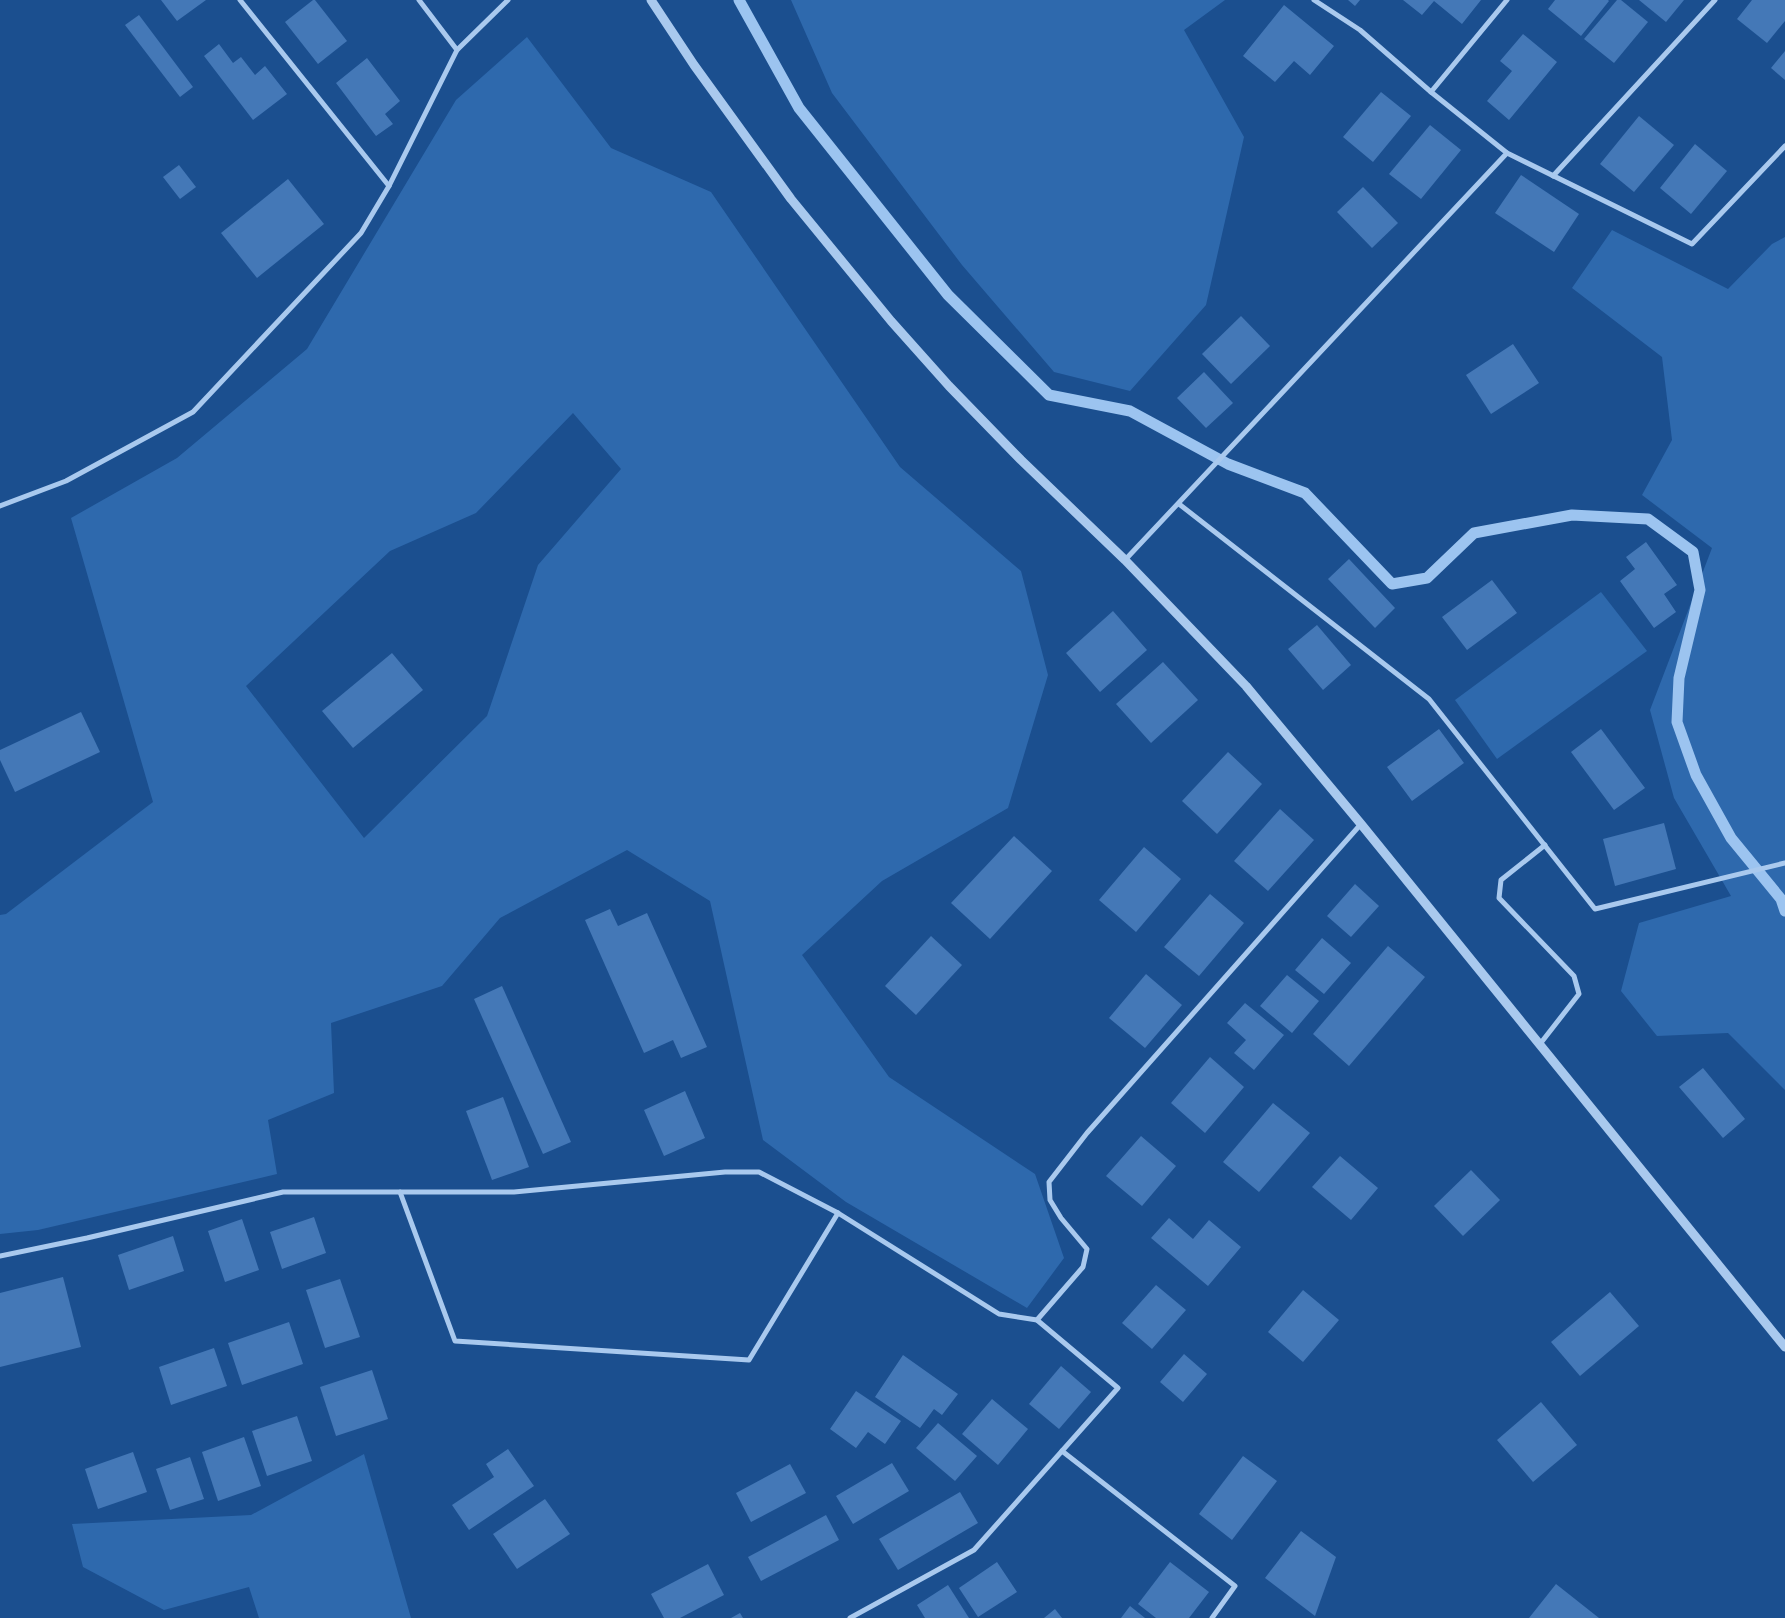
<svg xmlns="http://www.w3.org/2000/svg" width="1785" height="1618" viewBox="0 0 1785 1618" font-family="'PT Sans Narrow',sans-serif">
<rect width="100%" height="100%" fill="#1b4f8f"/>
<g fill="#2e69ad" fill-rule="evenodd">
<polygon points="791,0 1225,0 1184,30 1244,137 1206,305 1130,391 1054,372 962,265 832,93"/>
<path d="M 527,37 L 611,148 L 711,192 L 900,467 L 1021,571 L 1048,675 L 1008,808 L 882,881 L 802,955 L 889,1077 L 1035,1174 L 1064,1258 L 1027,1308 L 846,1202 L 763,1140 L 710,901 L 627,850 L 500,918 L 442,986 L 331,1023 L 334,1093 L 268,1120 L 277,1174 L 38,1230 L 0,1234 L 0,915 L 6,914 L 153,802 L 71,518 L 177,458 L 307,349 L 456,100 ZM 573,413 L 621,469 L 538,565 L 487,716 L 364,838 L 246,686 L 390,551 L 476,513 Z"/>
<polygon points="1612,230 1728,289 1772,244 1785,237 1785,1090 1728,1033 1657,1036 1621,991 1639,923 1731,896 1674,798 1650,710 1712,548 1642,495 1672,440 1662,357 1572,288"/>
<polygon points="1601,592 1647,651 1497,759 1455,700"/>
<polygon points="364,1454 411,1618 259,1618 249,1587 164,1610 83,1567 72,1524 251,1515"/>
</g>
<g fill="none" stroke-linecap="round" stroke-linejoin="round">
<polyline stroke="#9cc4f0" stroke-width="11" points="739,0 799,108 948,295 1049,395 1130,411 1228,464 1305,493 1392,584 1427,578 1474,533 1572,515 1648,519 1693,552 1700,590 1679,678 1677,722 1696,775 1731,838 1781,899 1785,911"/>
</g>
<g fill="#4478b7">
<polygon points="161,0 206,0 177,21"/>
<polygon points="313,0 315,0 347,41 318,64 285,22"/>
<polygon points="1348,0 1360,0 1355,6"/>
<polygon points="1403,0 1481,0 1462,24 1434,1 1422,15"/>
<polygon points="1555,0 1608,0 1609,1 1581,36 1548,9"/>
<polygon points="1617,0 1621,0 1648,22 1614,63 1584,39"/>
<polygon points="1639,0 1684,0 1666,22"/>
<polygon points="1752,0 1785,0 1785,21 1767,43 1737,19"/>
<polygon points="1284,5 1334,46 1310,75 1294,61 1275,82 1243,56"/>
<polygon points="139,15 193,87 180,97 125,25"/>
<polygon points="1523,34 1557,62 1509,120 1487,101 1512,71 1500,61"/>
<polygon points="219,44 233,63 241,57 255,75 265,66 287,94 253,120 204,56"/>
<polygon points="1785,51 1785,80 1771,68"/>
<polygon points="367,58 400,101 385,114 393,124 376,136 336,83"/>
<polygon points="1381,92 1411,116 1373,162 1343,137"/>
<polygon points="1639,116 1674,145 1634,192 1600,164"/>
<polygon points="1430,125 1461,150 1421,199 1389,174"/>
<polygon points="1695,144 1727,171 1691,214 1660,188"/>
<polygon points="179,165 196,187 180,199 163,177"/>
<polygon points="1521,175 1579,214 1554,252 1495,213"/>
<polygon points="288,179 324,224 257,278 221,233"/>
<polygon points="1363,187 1398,223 1372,248 1337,212"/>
<polygon points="1241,316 1270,346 1231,384 1202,354"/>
<polygon points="1513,344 1539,383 1491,414 1466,375"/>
<polygon points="1204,372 1233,403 1206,428 1177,398"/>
<polygon points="1646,542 1677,585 1664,594 1676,612 1654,628 1620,581 1635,569 1626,557"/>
<polygon points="1349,559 1395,608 1375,628 1328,579"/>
<polygon points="1492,580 1517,613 1467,650 1442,617"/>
<polygon points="1113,611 1147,650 1100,692 1066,653"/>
<polygon points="1317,625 1351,665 1323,690 1288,649"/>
<polygon points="392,653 423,690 353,748 322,711"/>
<polygon points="1163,662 1198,700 1151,743 1116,704"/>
<polygon points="81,712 100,752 15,792 0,760 0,750"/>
<polygon points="1439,729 1464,763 1412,801 1387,767"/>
<polygon points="1601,729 1645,788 1614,810 1571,752"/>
<polygon points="1228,752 1262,784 1217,834 1182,801"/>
<polygon points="1280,809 1314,840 1268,891 1234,861"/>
<polygon points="1664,823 1676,869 1615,886 1603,839"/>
<polygon points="1014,836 1052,871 990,939 951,903"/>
<polygon points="1144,847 1181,879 1136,932 1099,900"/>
<polygon points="1355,884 1379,906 1351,937 1327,916"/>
<polygon points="1210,894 1244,923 1199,976 1164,947"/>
<polygon points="610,909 618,926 647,913 707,1047 681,1058 673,1040 644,1053 585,920"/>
<polygon points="931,936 962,965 916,1015 885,986"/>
<polygon points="1322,938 1351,963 1324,994 1295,970"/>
<polygon points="1388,946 1425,977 1349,1066 1313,1034"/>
<polygon points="1146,974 1182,1005 1145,1048 1109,1018"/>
<polygon points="1287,975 1319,1001 1292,1033 1260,1006"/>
<polygon points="502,986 571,1142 543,1154 474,999"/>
<polygon points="1245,1003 1284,1035 1254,1070 1234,1053 1246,1040 1227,1023"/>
<polygon points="1210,1057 1244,1087 1205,1133 1171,1103"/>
<polygon points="1703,1068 1745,1119 1723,1138 1679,1087"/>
<polygon points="685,1091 705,1138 664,1156 644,1110"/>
<polygon points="503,1097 529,1167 492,1180 466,1111"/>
<polygon points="1273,1103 1310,1133 1259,1192 1223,1162"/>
<polygon points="1141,1136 1176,1166 1142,1206 1106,1176"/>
<polygon points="1340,1156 1378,1188 1351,1220 1312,1187"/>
<polygon points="1471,1170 1500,1200 1463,1236 1434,1206"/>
<polygon points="314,1217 326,1253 282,1269 270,1232"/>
<polygon points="1169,1218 1193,1239 1209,1220 1241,1247 1208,1286 1151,1238"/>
<polygon points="242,1219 259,1270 225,1282 208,1231"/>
<polygon points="173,1236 184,1271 129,1290 118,1255"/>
<polygon points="63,1277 81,1347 0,1367 0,1293"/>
<polygon points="340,1279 360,1337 325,1348 306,1290"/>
<polygon points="1156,1285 1186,1310 1152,1349 1122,1323"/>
<polygon points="1303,1290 1339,1320 1303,1362 1268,1332"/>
<polygon points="1610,1292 1639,1326 1580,1376 1551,1342"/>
<polygon points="289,1322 303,1364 242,1385 228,1343"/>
<polygon points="214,1348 227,1386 171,1405 159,1367"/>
<polygon points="1184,1354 1207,1374 1183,1402 1160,1382"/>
<polygon points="903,1355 958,1394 942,1415 934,1409 920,1428 875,1397"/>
<polygon points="1061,1366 1091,1392 1059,1429 1029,1404"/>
<polygon points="372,1370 388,1419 336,1436 320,1387"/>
<polygon points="856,1391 901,1421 885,1444 868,1432 856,1448 830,1429"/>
<polygon points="992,1399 1028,1429 998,1465 962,1434"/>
<polygon points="1541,1402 1577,1445 1533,1482 1497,1440"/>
<polygon points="297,1416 312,1461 267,1476 252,1431"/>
<polygon points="938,1423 977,1456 955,1481 916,1448"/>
<polygon points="244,1437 261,1486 218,1501 202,1452"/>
<polygon points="508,1449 534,1486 469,1530 452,1505 494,1477 486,1464"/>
<polygon points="133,1452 147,1492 98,1509 85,1469"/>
<polygon points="1243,1456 1277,1481 1232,1540 1199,1514"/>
<polygon points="190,1457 204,1499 170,1510 156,1469"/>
<polygon points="892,1463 909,1491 853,1524 836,1496"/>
<polygon points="790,1464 806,1493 751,1522 736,1493"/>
<polygon points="960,1492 978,1523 898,1570 879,1539"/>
<polygon points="545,1499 570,1534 517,1569 493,1534"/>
<polygon points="826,1515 839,1540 761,1581 748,1557"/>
<polygon points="1301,1531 1336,1557 1315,1616 1265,1578"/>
<polygon points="997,1562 1017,1592 978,1617 959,1588"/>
<polygon points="1170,1562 1209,1592 1189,1618 1156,1618 1138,1604"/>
<polygon points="708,1564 724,1595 680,1618 664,1618 651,1594"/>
<polygon points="1556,1584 1599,1618 1529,1618"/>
<polygon points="948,1585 969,1618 925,1618 917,1605"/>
<polygon points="1130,1606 1145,1618 1121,1618"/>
<polygon points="1055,1609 1062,1618 1044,1618"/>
<polygon points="740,1613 743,1618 731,1618"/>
</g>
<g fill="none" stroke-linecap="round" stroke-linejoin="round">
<g stroke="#a9c9ee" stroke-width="5">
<polyline points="240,0 389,186"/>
<polyline points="419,0 457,50"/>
<polyline points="1431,92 1507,0"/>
<polyline points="1507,153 1692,244 1785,146"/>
<polyline points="1553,176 1715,0"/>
<polyline points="1179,504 1429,699 1595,909 1785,863"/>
<polyline points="0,506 66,481 193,412 361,233 389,186 457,50 508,0"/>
<polyline points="1125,560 1507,153 1431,92 1360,30 1314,0"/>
<polyline points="1540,1044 1579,994 1574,976 1499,898 1501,880 1545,845"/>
<polyline points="400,1192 455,1341 749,1360 838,1213"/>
<polyline points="0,1256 87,1238 283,1192 514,1192 725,1172 759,1172 838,1213 999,1314 1037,1320 1118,1388 974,1550 850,1618"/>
<polyline points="1037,1320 1083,1267 1087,1249 1061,1218 1050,1200 1049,1182 1087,1133 1361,824"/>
<polyline points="1062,1451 1235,1586 1212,1618"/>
</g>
<polyline stroke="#a9c9ee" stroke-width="9" points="651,0 694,65 791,199 891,321 949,386 1021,460 1125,560 1246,686 1361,824 1785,1347"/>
</g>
</svg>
